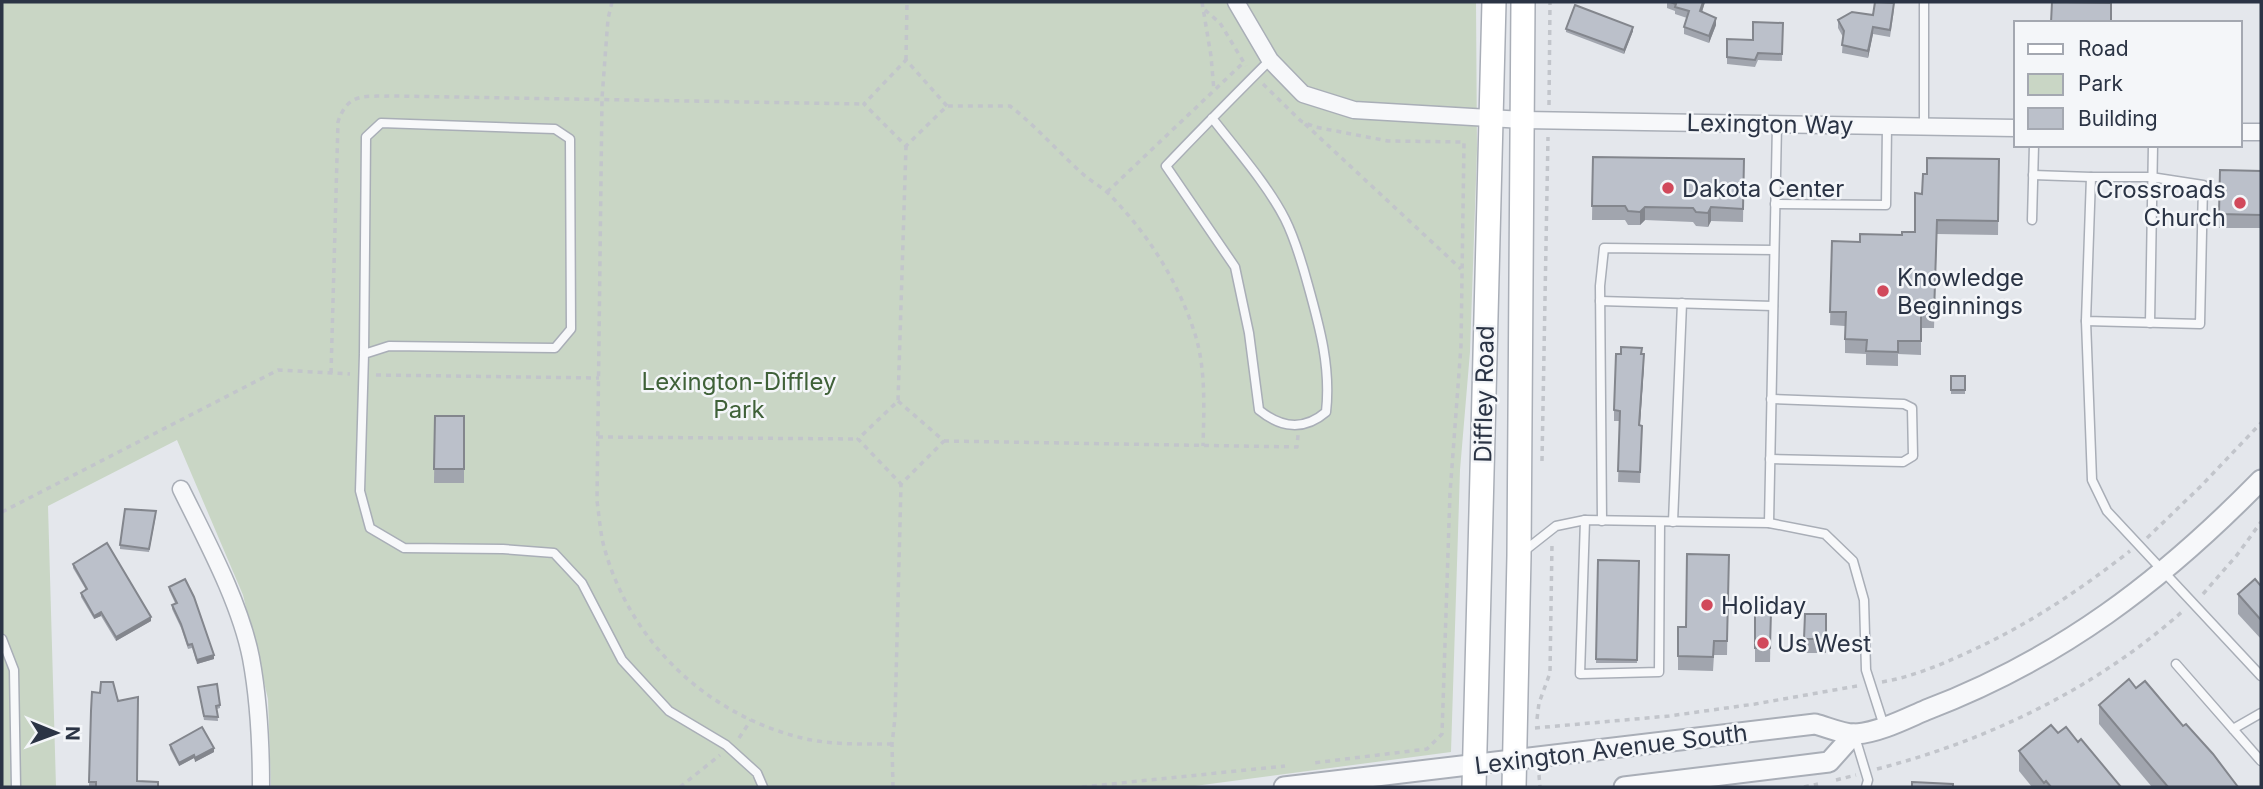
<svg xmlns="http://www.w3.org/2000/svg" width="2263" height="789" viewBox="0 0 2263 789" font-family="Inter,sans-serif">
<rect width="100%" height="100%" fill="#e4e7ec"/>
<polygon fill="#c9d6c5" points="2,2 1476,2 1477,150 1470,352 1460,470 1451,752 1187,787 271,787 268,699 243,595 177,440 48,506 56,787 2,787"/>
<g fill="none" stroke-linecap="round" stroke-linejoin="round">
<defs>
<g id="service">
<path d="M 1212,118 C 1236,149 1267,184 1285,219 C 1295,239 1302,263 1308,285 C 1320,328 1331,368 1326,412 C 1304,431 1281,428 1259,410 L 1249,333 L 1235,267 L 1166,166 C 1200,130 1235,95 1270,60"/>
<polyline points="1924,126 1924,2"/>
<polyline points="2033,175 2091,177"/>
<polygon points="2091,177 2151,177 2203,185 2200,324 2086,321"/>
<polyline points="1775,204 1886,205 1887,126"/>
<polyline points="2032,220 2034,145"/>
<polyline points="1600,301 1773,306"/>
<polyline points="2086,321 2092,480 2107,511 2261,676"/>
<polyline points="2150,323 2153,145"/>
<polyline points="364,354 389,346 555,348 571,329 570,139 555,129 381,123 366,137 364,354 360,491 370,528 404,548 503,549 554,553 582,583 622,660 669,711 726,745 757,773 763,787"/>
<polyline points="1770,459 1903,462 1913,456 1912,408 1904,404 1771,399"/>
<polyline points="1585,520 1580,674 1659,672 1660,522"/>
<polyline points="1602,521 1600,286 1604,248 1774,250"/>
<polyline points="1673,522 1682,303"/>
<polyline points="1769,523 1777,124"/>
<polyline points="1523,552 1556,526 1585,520 1769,523 1825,534 1853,561 1864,600 1866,670 1884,726"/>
<polyline points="2,639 14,670 16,787"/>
<polyline points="2176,664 2261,761"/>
<polyline points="2233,729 2261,713"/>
<polyline points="1855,737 1868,780 1866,787"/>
</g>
<g id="minor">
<polyline points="1236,2 1270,60 1303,94 1354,110 1523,120 2016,128"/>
<polyline points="2240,132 2261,132"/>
<path d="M 181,489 C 206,540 240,602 251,658 C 259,701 261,744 261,787"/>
</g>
<g id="tertiary">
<path d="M 1284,787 L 1815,724 C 1827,727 1844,735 1856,734 C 1880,732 1905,719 1926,710 C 2060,659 2161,582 2261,480"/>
<polyline points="1624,787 1829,762 1854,734"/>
</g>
<g id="secondary">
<polyline points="1474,787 1494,2"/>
<polyline points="1514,787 1519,556 1523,2"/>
</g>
</defs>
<use href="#service" stroke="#a9aeb7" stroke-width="11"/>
<use href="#minor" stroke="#a9aeb7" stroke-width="19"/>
<use href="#tertiary" stroke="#a9aeb7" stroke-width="23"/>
<use href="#secondary" stroke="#a9aeb7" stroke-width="26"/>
<g stroke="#c2c5cb" stroke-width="3.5" stroke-dasharray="5 5" stroke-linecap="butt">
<path d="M 612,2 L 608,19 L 602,98 L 597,501 C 599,515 600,529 603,543 C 628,640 705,714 802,738 C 831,745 862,744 892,744"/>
<polyline points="1202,2 1211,56 1214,91"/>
<polyline points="1205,10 1220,23 1246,66"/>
<polyline points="906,60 907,2"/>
<polyline points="1263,84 1301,121 1315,127 1388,141 1464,142 1461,346 1450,493 1442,734 1427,749 1313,763"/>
<polyline points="1549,105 1550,2"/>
<path d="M 947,106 L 906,60 L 864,104 L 906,146 L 947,106 L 1010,106 C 1037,127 1059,153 1084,175 C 1092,182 1102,187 1110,195 C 1148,234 1178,281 1195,334 C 1206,369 1204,409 1203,446"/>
<polyline points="1305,124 1461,269"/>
<polyline points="1107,192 1243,63"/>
<path d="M 331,373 L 338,122 C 348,91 366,97 394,96 L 864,104"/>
<polyline points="376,375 599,378"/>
<polyline points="898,401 944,441 901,484 858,439 898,401 906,146"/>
<polyline points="598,437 858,439"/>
<polyline points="944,441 1297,447 1298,435"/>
<polyline points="1542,461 1548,137"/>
<polyline points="2,512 278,370 350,374"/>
<polyline points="2147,538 2201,486 2261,423"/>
<polyline points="2203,594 2237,555 2261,522"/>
<path d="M 1882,682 C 1911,677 1938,666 1964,654 C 2025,627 2077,592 2130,551"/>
<polyline points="1537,719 1539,703 1550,673 1552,543"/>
<polyline points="1535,728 1669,716 1755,704 1857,686"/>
<polyline points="739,738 751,720"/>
<path d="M 1877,769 C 1989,740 2097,688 2184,610"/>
<polyline points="1539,775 1540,787"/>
<polyline points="1836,780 1856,775"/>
<polyline points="680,787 720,755"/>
<polyline points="893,787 892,744 895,718 901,484"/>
<polyline points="1082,787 1285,766"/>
<polyline points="1804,787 1818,784"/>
</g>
<use href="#service" stroke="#f7f8fa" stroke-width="8"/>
<use href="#minor" stroke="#f7f8fa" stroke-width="16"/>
<use href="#tertiary" stroke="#f7f8fa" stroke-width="19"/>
<use href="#secondary" stroke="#fff" stroke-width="23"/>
</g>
<g fill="#a1a5ae">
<polygon points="1667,2 1705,2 1702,12 1716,25 1709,43 1684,34 1684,27 1687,18 1675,14 1675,11 1667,8"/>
<polygon points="1894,10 1890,37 1873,34 1868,58 1842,53 1843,37 1838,28 1838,20 1873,15"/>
<polygon points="1783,23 1782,61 1758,60 1755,67 1727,64 1727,39 1753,40"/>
<polygon points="1566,29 1633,31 1624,54 1566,32"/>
<polygon points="1593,157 1744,159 1743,222 1711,221 1708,227 1696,226 1693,222 1645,220 1640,225 1628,225 1625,220 1592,220"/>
<polygon points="1999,159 1998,235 1937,234 1934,328 1921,328 1921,355 1898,354 1898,366 1866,365 1866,354 1845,353 1845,326 1830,325 1832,241 1860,242 1915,232 1927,174"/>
<polygon points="2220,170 2261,171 2261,228 2219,228"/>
<polygon points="1642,354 1644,365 1640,425 1642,426 1640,483 1618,482 1620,421 1614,421 1614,410"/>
<rect x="1951" y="376" width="14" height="18"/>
<polygon points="435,416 464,416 464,483 434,483"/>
<polygon points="156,515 149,552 120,549 120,545"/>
<polygon points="1729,555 1727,655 1714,655 1713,671 1678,670 1678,627 1686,627"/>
<polygon points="1598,560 1639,561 1637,663 1596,663"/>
<polygon points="73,564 151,621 116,641 101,616 94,619 81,597 81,593 86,590 73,568"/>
<polygon points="2261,586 2261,639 2238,614 2238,594"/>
<polygon points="169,587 214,659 197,664 192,648 188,649 181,628 172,609 172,605 175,603 169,590"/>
<polygon points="1755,611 1771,611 1770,662 1755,662"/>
<polygon points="1805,614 1826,614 1826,653 1804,653"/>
<polygon points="198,687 220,705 220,708 217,709 218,721 204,720"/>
<polygon points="2099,705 2183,726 2238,787 2152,787 2099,724"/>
<polygon points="91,711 96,786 89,786"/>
<polygon points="2058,733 2078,742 2121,787 2032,787 2019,771 2019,751"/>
<polygon points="170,745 214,752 195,762 194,758 179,766 170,749"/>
</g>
<g fill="#83868d">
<polygon points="1703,2 1705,2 1700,18 1700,11"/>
<polygon points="1716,18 1716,25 1709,43 1709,36"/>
<polygon points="1633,27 1633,31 1624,54 1624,50"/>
<polygon points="1873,27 1873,34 1868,58 1868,51"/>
<polygon points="1645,207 1645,220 1640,225 1640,212"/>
<polygon points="1711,207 1711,221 1708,227 1708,213"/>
<polygon points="1644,354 1644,365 1639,436 1639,425"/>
<polygon points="101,612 101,616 94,619 94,616"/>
<polygon points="151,617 151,621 116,641 116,637"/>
<polygon points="214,655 214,659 197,664 197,660"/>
<polygon points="214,748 214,752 195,762 195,758"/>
<polygon points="194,755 194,758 179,766 179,763"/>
</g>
<g fill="#bbc0ca" stroke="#83868d" stroke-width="2">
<polygon points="1670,2 1703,2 1700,11 1716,18 1709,36 1684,27 1689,11 1675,7 1676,4"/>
<polygon points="1875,2 1894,3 1890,30 1873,27 1868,51 1842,45 1844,31 1838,20 1852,12 1873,15"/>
<polygon points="2052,2 2111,3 2111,23 2051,23"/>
<polygon points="1575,5 1633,27 1624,50 1566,29"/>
<polygon points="1753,22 1783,23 1782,54 1758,53 1755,60 1727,57 1727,39 1753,40"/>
<polygon points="1593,157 1744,159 1743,209 1711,207 1708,213 1696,212 1693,208 1645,207 1640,212 1628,211 1625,206 1592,206"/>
<polygon points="1927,158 1999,159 1998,221 1937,220 1934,314 1921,314 1921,341 1898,341 1898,352 1866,351 1867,340 1845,339 1846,312 1830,312 1832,241 1860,242 1860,234 1902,235 1902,232 1915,232 1915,193 1922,194 1923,174 1927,174"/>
<polygon points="2220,170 2261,171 2261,215 2219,214"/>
<polygon points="1621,347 1642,348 1641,354 1644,354 1639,425 1642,426 1640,472 1618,471 1620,411 1614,410 1616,354 1621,354"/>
<rect x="1951" y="376" width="14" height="14"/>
<polygon points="435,416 464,416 464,469 434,469"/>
<polygon points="125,509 156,511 149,549 120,545"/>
<polygon points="107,543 151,617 116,637 101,612 94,616 81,593 87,589 73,564"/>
<polygon points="1687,554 1729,555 1727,641 1714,641 1713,657 1678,656 1678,627 1686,627"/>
<polygon points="1598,560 1639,561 1637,660 1596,659"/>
<polygon points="185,579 194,597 214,655 197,660 192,644 188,645 181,624 172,605 177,603 169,587"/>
<polygon points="2255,579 2261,586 2261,620 2238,594"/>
<polygon points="1755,611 1771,611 1770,648 1755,648"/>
<polygon points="1805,614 1826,614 1826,639 1804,639"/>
<polygon points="2129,679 2136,688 2145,681 2183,726 2186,724 2213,754 2238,787 2168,787 2099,705"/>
<polygon points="101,682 113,682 118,701 138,697 137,781 158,782 158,787 96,787 96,782 89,782 91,711 92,692 100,693"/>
<polygon points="217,684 220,705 216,706 218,717 204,716 198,687"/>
<polygon points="2051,725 2058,733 2066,727 2078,742 2081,739 2121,787 2051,787 2046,781 2044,783 2019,751"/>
<polygon points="202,727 214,748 195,758 194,755 179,763 170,745"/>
<polygon points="1912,782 1953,784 1953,787 1912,787"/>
</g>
<g fill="#d1495b" stroke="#f4f6f9" stroke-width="2.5">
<circle cx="1668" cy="188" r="7"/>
<circle cx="2240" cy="203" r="7"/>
<circle cx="1883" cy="291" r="7"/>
<circle cx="1707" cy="605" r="7"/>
<circle cx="1763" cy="643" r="7"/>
</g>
<g text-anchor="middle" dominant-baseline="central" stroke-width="5" stroke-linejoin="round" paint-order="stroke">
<g font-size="24" fill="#2b3445" stroke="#f4f6f9">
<text transform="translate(1770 124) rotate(1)">Lexington Way</text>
<text transform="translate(1484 394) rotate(-89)">Diffley Road</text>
<text transform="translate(1611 749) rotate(-7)">Lexington Avenue South</text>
</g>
<g font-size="24" fill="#2b3445" stroke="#f4f6f9" text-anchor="start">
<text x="1682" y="188">Dakota Center</text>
<text x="2226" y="189" text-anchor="end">Crossroads<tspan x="2226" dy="28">Church</tspan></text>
<text x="1897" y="277">Knowledge<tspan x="1897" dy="28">Beginnings</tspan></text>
<text x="1721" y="605">Holiday</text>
<text x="1777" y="643">Us West</text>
</g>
<g font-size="24" fill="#3f6138" stroke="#f4f6f9">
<text x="739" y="381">Lexington-Diffley<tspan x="739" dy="28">Park</tspan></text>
</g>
</g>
<rect width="2263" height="789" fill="none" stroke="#2b3445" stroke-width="7"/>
<rect x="2014" y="21" width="228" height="126" fill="#f4f6f9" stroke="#a4a8b1" stroke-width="2"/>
<rect x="2028" y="44" width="35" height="10" fill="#ffffff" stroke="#a4a8b1" stroke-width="2"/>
<text x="2078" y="56" font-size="21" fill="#2b3445">Road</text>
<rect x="2028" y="74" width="35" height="21" fill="#c9d6c5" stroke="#a4a8b1" stroke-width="2"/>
<text x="2078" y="91" font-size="21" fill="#2b3445">Park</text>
<rect x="2028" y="108" width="35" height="21" fill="#bbc0ca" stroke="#a4a8b1" stroke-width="2"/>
<text x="2078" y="126" font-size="21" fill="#2b3445">Building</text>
<g transform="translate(56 733) rotate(91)" stroke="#f4f6f9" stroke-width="5" paint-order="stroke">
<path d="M0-5L12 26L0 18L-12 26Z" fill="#2b3445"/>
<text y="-10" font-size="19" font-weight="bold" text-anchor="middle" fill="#2b3445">N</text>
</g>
</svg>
